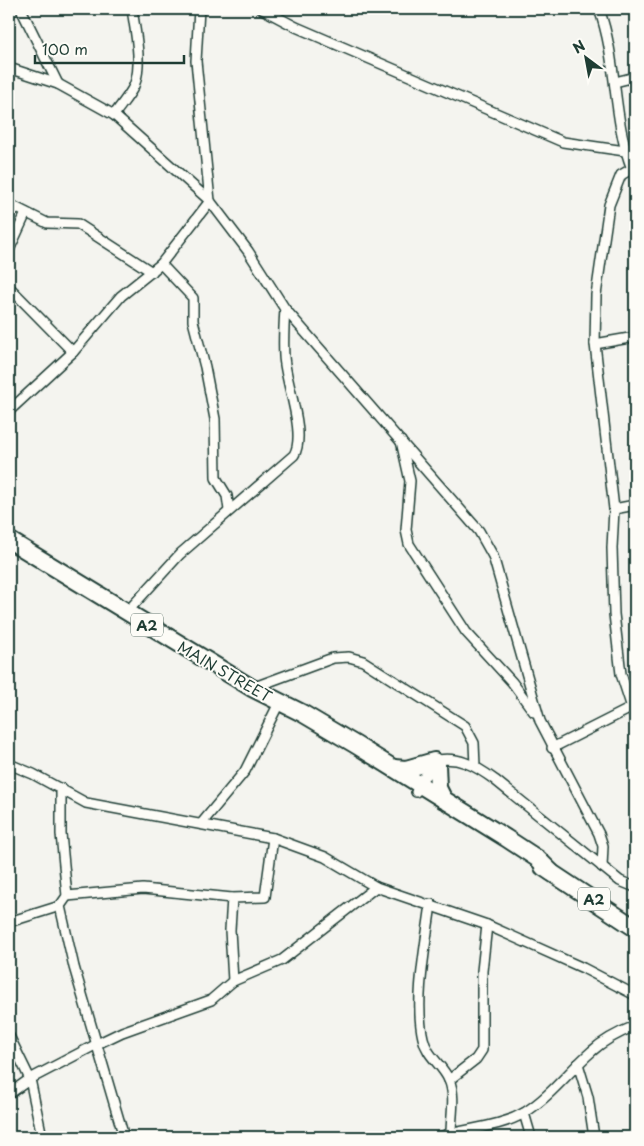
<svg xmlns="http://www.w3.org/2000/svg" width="644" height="1146" viewBox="0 0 644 1146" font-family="'Playpen Sans',sans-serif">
<rect width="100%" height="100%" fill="#f4f4ef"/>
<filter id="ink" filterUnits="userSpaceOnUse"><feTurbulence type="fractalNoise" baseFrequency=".02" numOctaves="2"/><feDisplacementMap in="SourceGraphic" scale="10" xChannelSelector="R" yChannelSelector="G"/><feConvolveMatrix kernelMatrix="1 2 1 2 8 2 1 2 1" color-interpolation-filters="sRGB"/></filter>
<g filter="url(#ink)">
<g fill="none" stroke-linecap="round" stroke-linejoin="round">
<defs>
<g id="street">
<polyline points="21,9 58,84"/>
<polyline points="262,9 296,27 563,142 625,151"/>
<path d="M 599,9 C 618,61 612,118 632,169"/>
<polyline points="9,68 58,84 114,115 210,201 248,251 285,309 479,531 493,556 540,721 599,834 603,846 602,867"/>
<polyline points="615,82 635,77"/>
<path d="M 114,115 C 121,105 129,96 134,86 C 143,65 135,30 132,9"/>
<polyline points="635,167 621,175 609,205 596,295 595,344 614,509 612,548 614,614 621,674 635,717"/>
<polyline points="9,204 47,223 78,224 152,272"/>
<polyline points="9,250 26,213"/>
<polyline points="161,264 193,298 193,321 205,367 215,419 216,478 227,496 229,510"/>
<polyline points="9,287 73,352"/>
<polyline points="595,344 635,337"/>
<polyline points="9,411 73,352 121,296 161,264 210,201 196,61 199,9"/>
<polyline points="401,441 410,481 406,530 409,544 466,632 512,682 534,712"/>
<polyline points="614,509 635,505"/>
<path d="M 126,613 L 180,554 L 294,455 C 307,433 285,382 284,356 C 283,340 284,324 285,309"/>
<polyline points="252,688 333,658 349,657 363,661 465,726 474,743 475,766"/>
<polyline points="552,748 631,708"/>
<path d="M 433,761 C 458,755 476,766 495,780 L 620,881 L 635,887"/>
<polyline points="9,764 33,774 86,803 273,838 325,857 376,887"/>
<polyline points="61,788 61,834 67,896 60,906 74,967 124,1137"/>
<polyline points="416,792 424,777 437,763"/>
<polyline points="201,824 245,771 279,703"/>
<polyline points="67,896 143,889 232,898 265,897 273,838"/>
<polyline points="232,898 230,930 233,981"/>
<path d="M 431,904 C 426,944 414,1000 423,1038 C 427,1057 442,1064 449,1080 C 456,1095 451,1117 451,1133"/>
<polyline points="9,922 60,906"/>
<polyline points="9,1036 30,1079 42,1137"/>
<polyline points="578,1064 588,1097 594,1137"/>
<polyline points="449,1080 476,1059 482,1050 482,971 487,925"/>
<polyline points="9,1094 30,1079 97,1044 122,1032 211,1000 233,981 282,960 376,887 487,925 583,968 635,995"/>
<polyline points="524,1113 531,1137"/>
<path d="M 439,1137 C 467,1128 498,1128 524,1113 C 550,1097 569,1071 592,1051 C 604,1040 620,1032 635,1026"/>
</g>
<g id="highway">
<polyline points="9,540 252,688 302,713 356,745 506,838 538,859 551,872"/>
<polyline points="437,764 438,788 444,800"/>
<polyline points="394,768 406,769 434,761"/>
<polyline points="543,867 635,928"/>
</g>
</defs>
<use href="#street" stroke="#1f3d34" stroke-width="12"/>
<use href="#highway" stroke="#1f3d34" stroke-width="20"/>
<use href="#street" stroke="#fdfcf7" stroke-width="9"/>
<use href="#highway" stroke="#fdfcf7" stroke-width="16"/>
</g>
</g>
<g text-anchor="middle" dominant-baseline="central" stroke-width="4" stroke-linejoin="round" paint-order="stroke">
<g fill="#fdfcf7" stroke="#62766e" stroke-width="1">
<rect x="131" y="613.5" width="32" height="23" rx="4"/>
<rect x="578" y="887.5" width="32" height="23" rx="4"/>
</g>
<g font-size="14" font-weight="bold" fill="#1f3d34">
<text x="147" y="625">A2</text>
<text x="594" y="899">A2</text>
</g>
<g font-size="15" fill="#1f3d34" stroke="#fdfcf7">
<text transform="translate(225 671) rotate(30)">MAIN STREET</text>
</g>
</g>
<rect width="644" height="1146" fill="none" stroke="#fdfcf7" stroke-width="30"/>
<rect x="15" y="15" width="614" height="1116" fill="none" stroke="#1f3d34" stroke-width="2" filter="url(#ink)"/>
<g transform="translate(586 58) rotate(328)" stroke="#fdfcf7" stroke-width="4" paint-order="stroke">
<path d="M0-4L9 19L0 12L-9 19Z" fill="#1f3d34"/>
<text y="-8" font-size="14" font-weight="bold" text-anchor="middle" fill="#1f3d34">N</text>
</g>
<path d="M35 55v8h149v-8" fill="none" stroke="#1f3d34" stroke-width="2.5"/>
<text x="42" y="55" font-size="15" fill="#1f3d34" stroke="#fdfcf7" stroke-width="4" paint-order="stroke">100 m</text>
</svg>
